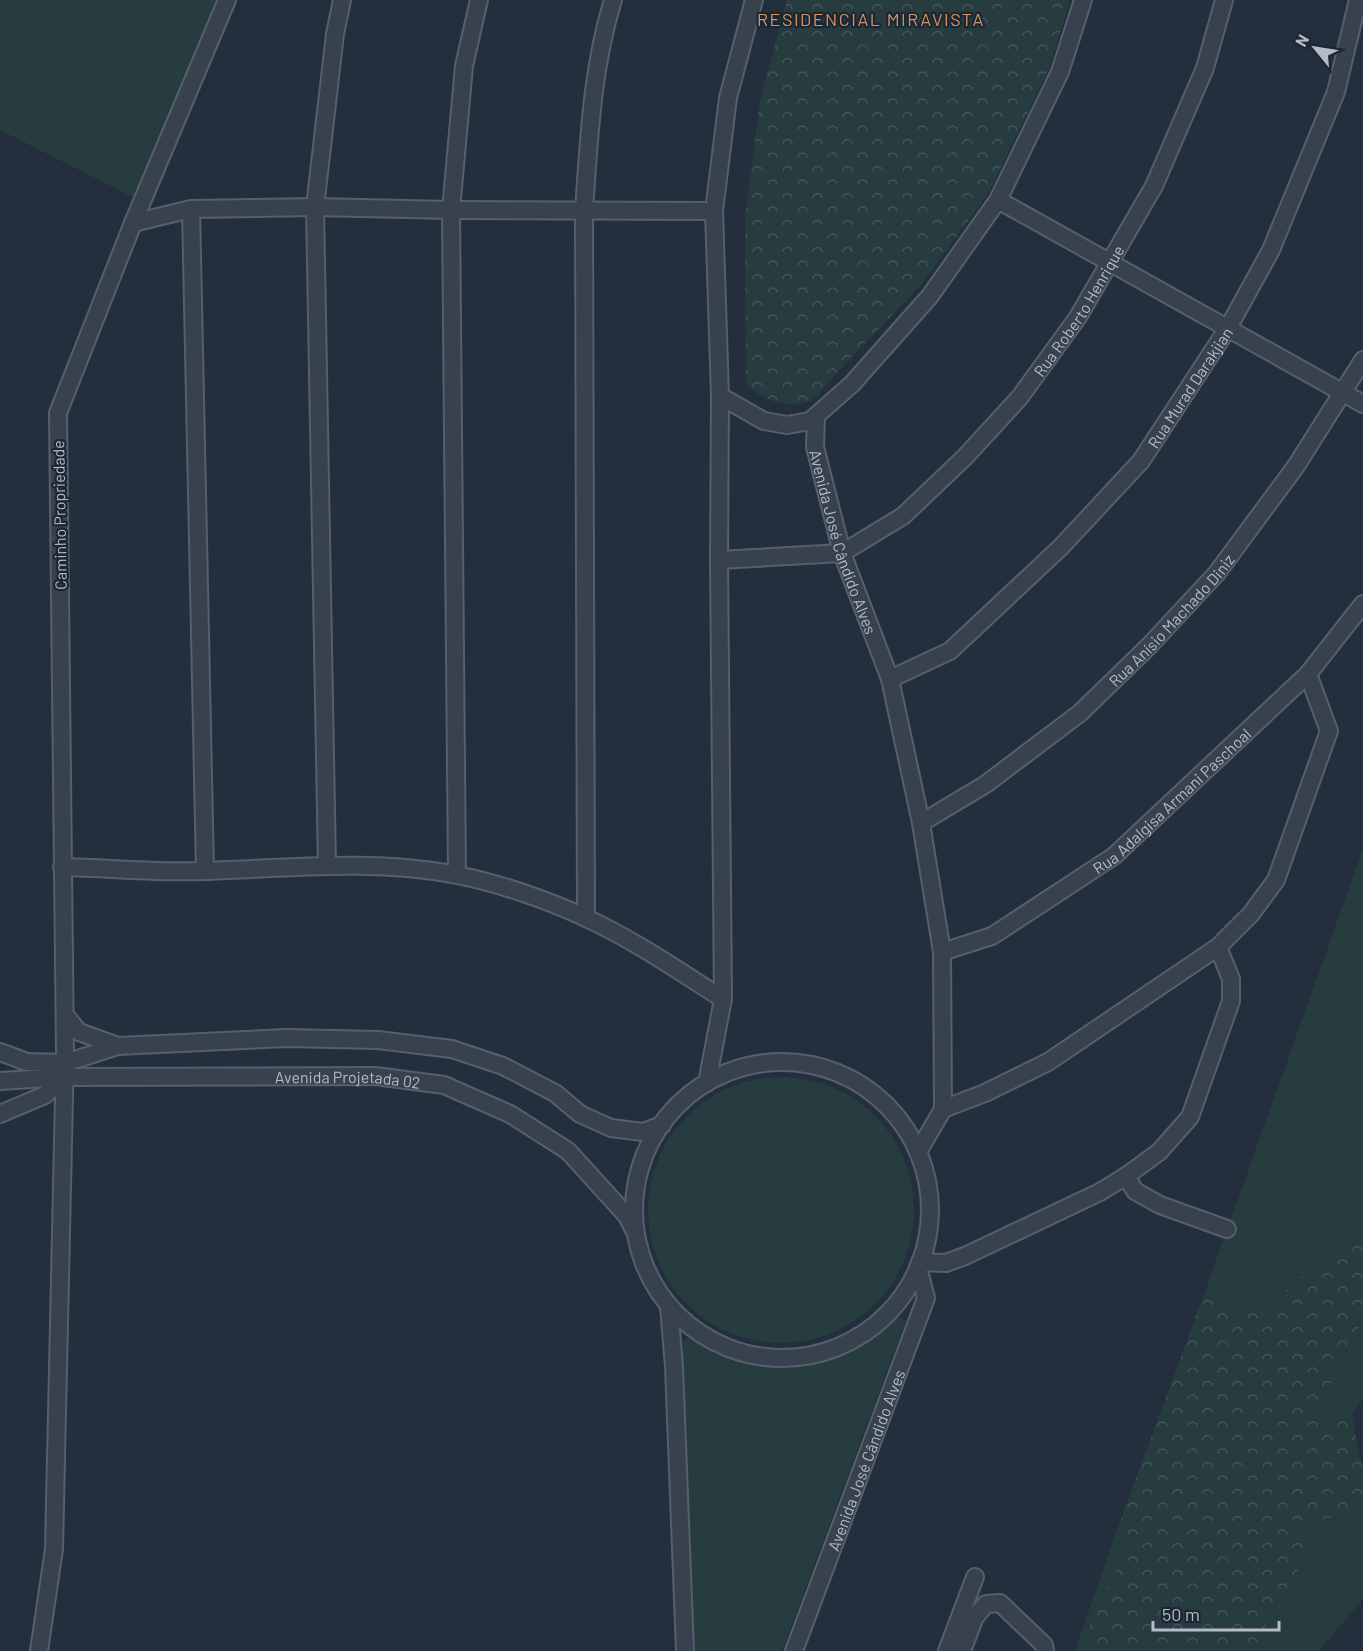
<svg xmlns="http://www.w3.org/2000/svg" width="1363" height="1651" viewBox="0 0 1363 1651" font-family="Barlow,sans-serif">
<defs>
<pattern id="forest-crowns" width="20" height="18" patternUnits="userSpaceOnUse" patternTransform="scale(1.5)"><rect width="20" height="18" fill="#263c3f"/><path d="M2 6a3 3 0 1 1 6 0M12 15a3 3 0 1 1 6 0" fill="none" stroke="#435659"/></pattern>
</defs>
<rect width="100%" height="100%" fill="#242f3e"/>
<g fill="#263c3f">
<polygon points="0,0 217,0 133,197 0,130"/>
<polygon points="1363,849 1363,1230 1323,1257 1262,1312 1203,1297"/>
<circle cx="781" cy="1210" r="133"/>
<path d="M 896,1317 L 906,1320 L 782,1651 L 695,1651 L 681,1343 L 688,1337 C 704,1345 720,1355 738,1361 C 798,1379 852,1359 896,1317 Z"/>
<polygon points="1363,1321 1363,1399 1352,1413 1319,1417 1342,1356"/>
<polygon points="1363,1492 1363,1599 1319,1651 1252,1651 1277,1603 1297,1573 1309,1528 1315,1520 1355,1515"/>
<path d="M 1117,1530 L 1128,1540 C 1124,1571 1103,1586 1092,1613 C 1088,1622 1091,1642 1093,1651 L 1075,1651 Z"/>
</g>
<g fill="url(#forest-crowns)">
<path d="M 787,0 L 1070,0 L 1049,69 L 988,194 L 920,286 L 826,384 C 824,387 821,393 818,396 C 797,413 763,401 746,385 L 745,218 L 760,100 Z"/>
<path d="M 1363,1230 L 1363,1321 L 1342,1356 L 1319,1417 L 1352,1413 L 1359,1456 L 1363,1468 L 1363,1492 L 1355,1515 L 1315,1520 L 1309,1528 L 1297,1573 L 1277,1603 L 1252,1651 L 1093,1651 C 1091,1642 1088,1622 1092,1613 C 1103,1587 1124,1570 1127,1540 L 1117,1530 L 1203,1297 L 1262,1312 L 1323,1257 Z"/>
</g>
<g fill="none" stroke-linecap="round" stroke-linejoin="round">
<defs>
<g id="minor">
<polyline points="998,200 1363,404"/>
<polyline points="191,209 205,871"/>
<polyline points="133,223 191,209 315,207 451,210 714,211"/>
<polyline points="720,396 764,421 787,425 810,421 852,384 930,296 998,200 1060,72 1083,0"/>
<path id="s1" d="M 816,417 L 815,447 L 842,553 L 890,679 L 921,823 L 942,952 L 943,1109 L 918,1152"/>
<path id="s2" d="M 719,560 L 842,553 L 903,516 L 965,457 L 1020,397 L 1078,317 L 1154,186 L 1205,68 L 1224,0"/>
<path id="s3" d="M 890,679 L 950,651 L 1061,547 L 1141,461 L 1228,328 L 1271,250 L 1336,92 L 1358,0"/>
<path id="s4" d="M 921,823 L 986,784 L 1080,713 L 1149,646 L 1217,573 L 1296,466 L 1363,360"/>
<polyline points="327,866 315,207 335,34 342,0"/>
<path d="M 62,867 C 111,868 160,873 208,871 C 291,868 375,859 457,875 C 498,883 548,900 586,918 C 634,940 679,971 723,999"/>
<polyline points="457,875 451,210 464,66 479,0"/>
<path d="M 586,918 L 584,210 C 589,140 592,67 613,0"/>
<path id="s5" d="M 942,952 L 992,936 L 1114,856 L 1308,674 L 1363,604"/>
<polyline points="65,1015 79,1032 118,1046"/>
<polyline points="0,1052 27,1062 65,1063 118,1046 286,1038 378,1040 452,1049 503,1066 555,1093 580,1114 611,1128 643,1132 662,1125"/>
<circle cx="782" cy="1210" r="148"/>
<path id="s6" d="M 0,1081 L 63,1077 L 375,1076 L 444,1085 L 510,1114 L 568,1151 L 627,1216 L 634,1230"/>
<polyline points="707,1083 723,999 719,560 720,396 714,211 728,98 754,0"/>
<polyline points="943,1109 985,1093 1048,1062 1218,947 1251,914 1276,880 1329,731 1308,674"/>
<polyline points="0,1114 45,1095 63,1077"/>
<polyline points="1126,1176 1135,1191 1160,1205 1227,1229"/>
<polyline points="920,1262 946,1263 965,1256 1100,1192 1126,1176 1159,1152 1190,1117 1231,1001 1231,979 1218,947"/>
<polyline points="669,1306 674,1367 685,1651"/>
<polyline points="39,1651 54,1549 65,1051 58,413 133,223 227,0"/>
<path id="s7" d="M 794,1651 L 926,1298 L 918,1267"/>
<polyline points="947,1651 975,1577"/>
<polyline points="962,1651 975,1617 986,1604 1000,1603 1044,1645 1045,1651"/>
</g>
</defs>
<use href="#minor" stroke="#565f6c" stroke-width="20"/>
<use href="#minor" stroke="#38414e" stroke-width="16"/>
</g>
<g text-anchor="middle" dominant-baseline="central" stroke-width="4.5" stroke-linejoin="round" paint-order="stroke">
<g font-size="16" fill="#b4bcc9" stroke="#1d2633">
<text stroke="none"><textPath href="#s2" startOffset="466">Rua Roberto Henrique</textPath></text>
<text stroke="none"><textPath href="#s3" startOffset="424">Rua Murad Darakjian</textPath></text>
<text transform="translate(59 515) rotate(-91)">Caminho Propriedade</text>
<text stroke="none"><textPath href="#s1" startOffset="129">Avenida José Cândido Alves</textPath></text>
<text stroke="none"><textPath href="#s4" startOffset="324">Rua Anísio Machado Diniz</textPath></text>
<text stroke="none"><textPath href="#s5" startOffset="278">Rua Adalgisa Armani Paschoal</textPath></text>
<text stroke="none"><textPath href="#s6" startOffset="348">Avenida Projetada 02</textPath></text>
<text stroke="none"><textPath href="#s7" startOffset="204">Avenida José Cândido Alves</textPath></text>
</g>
<g font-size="18" letter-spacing="1.5" fill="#d59563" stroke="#1d2633">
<text x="871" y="19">RESIDENCIAL MIRAVISTA</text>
</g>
</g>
<g transform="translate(1315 48) rotate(300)" stroke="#1d2633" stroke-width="4.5" paint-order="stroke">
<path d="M0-4.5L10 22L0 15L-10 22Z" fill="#b4bcc9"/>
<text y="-9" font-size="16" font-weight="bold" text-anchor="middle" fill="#b4bcc9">N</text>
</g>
<path d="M1153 1621v9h126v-9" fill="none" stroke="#b4bcc9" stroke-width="3"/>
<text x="1162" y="1621" font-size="18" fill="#b4bcc9" stroke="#1d2633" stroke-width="4.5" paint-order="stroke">50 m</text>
</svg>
